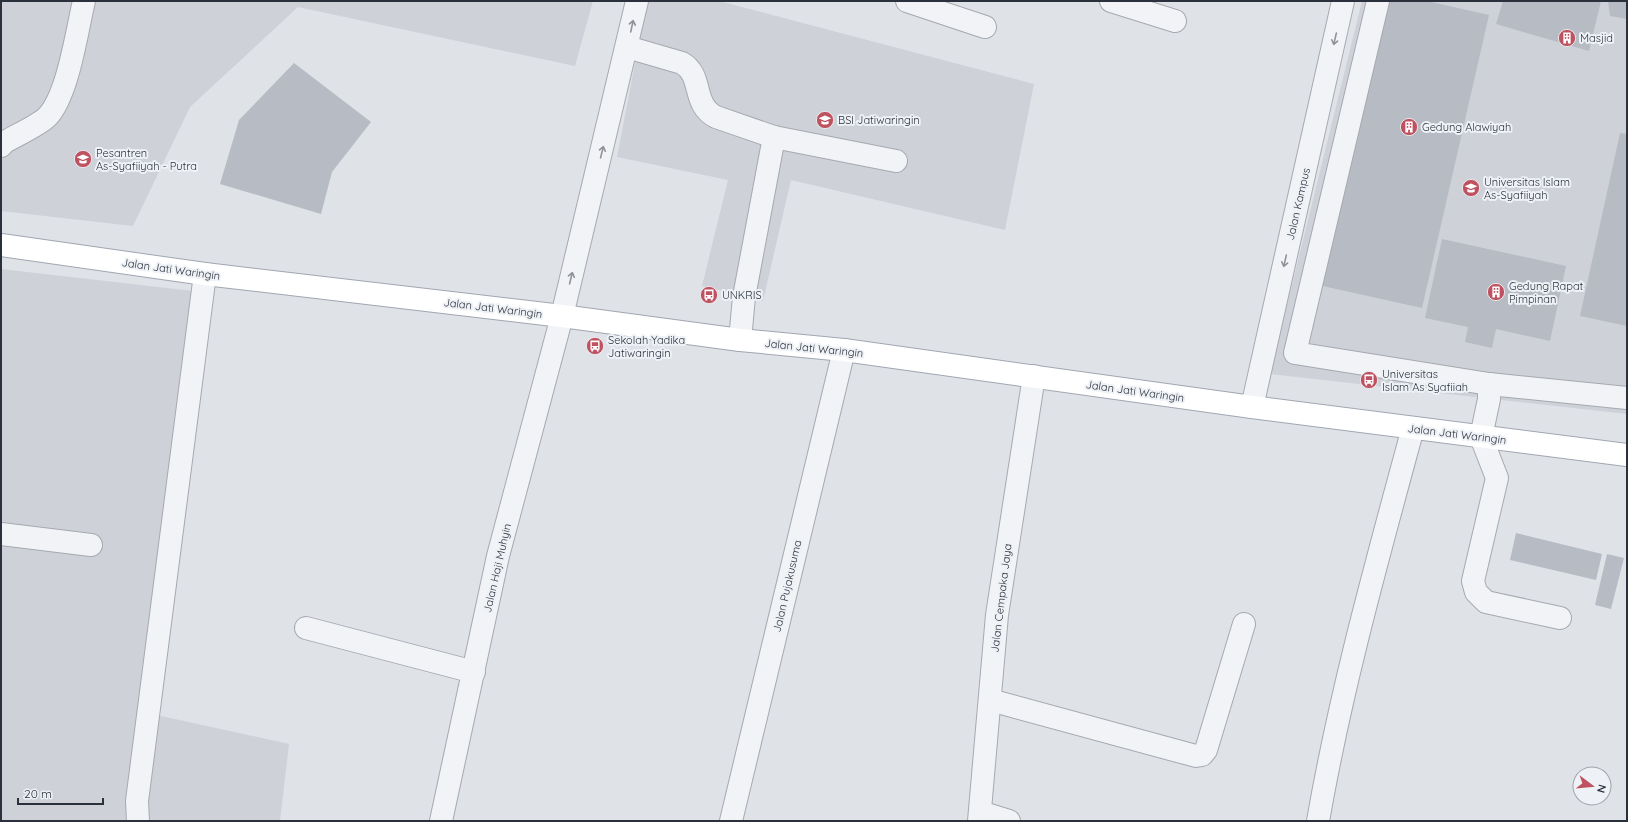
<svg xmlns="http://www.w3.org/2000/svg" width="1628" height="822" viewBox="0 0 1628 822" font-family="Quicksand,sans-serif">
<rect width="100%" height="100%" fill="#dfe2e7"/>
<g fill="#ced1d8">
<polygon points="1,1 593,1 575,66 298,7 190,107 133,226 1,211"/>
<polygon points="647,1 719,1 1034,84 1005,230 791,180 763,301 702,286 728,180 617,157"/>
<polygon points="1362,1 1627,1 1627,414 1270,374"/>
<polygon points="1,269 193,291 138,711 289,744 280,821 1,821"/>
</g>
<g fill="#b7bbc3">
<polygon points="1383,1 1427,1 1489,15 1422,308 1318,285"/>
<polygon points="1503,1 1601,1 1589,51 1496,24"/>
<polygon points="1608,1 1627,1 1627,19 1610,16"/>
<polygon points="294,63 371,122 332,172 321,214 220,184 239,120"/>
<polygon points="1620,133 1627,134 1627,326 1580,316"/>
<polygon points="1442,239 1566,266 1550,341 1496,329 1492,348 1465,342 1468,327 1425,318"/>
<polygon points="1516,533 1602,554 1596,580 1510,560"/>
<polygon points="1607,554 1624,558 1611,609 1595,605"/>
</g>
<g fill="none" stroke-linecap="round" stroke-linejoin="round">
<defs>
<g id="minor">
<polyline points="907,1 985,27"/>
<polyline points="1111,1 1175,21"/>
<polyline points="1378,1 1295,353 1489,384 1627,398"/>
<path d="M 627,47 L 682,63 C 704,76 691,104 716,117 L 774,137 L 896,161"/>
<path d="M 1,146 L 5,142 C 15,136 39,125 47,117 C 68,96 77,30 84,1"/>
<polyline points="740,340 744,297 774,137"/>
<polyline points="1489,384 1489,399 1481,437 1497,478 1473,581 1476,592 1486,602 1560,618"/>
<polyline points="1252,407 1343,1"/>
<polyline points="1,534 91,545"/>
<polyline points="306,628 474,672"/>
<polyline points="990,700 1196,756 1202,755 1206,750 1244,624"/>
<polyline points="980,812 1009,821"/>
<polyline points="138,821 137,801 205,274"/>
<polyline points="441,821 498,556 562,316 637,1"/>
<polyline points="731,821 844,350"/>
<polyline points="979,821 997,615 1034,376"/>
<path d="M 1318,821 C 1341,689 1378,557 1413,428"/>
</g>
<polyline id="major" points="1,245 205,274 562,316 740,340 844,350 1252,407 1627,455"/>
</defs>
<use href="#minor" stroke="#a5a9b0" stroke-width="24"/>
<use href="#major" stroke="#a0a7b1" stroke-width="24"/>
<use href="#minor" stroke="#f2f3f6" stroke-width="22"/>
<use href="#major" stroke="#fff" stroke-width="22"/>
</g>
<defs><path id="oneway-shaft" d="M-6 0H5M1.5-3L5.5 0L1.5 3" fill="none" stroke-width="1.6" stroke-linecap="round" stroke-linejoin="round"/></defs>
<g stroke="#8e9299">
<use href="#oneway-shaft" transform="translate(632 26) rotate(-78)"/>
<use href="#oneway-shaft" transform="translate(1335 39) rotate(103)"/>
<use href="#oneway-shaft" transform="translate(602 152) rotate(-76)"/>
<use href="#oneway-shaft" transform="translate(1285 261) rotate(103)"/>
<use href="#oneway-shaft" transform="translate(571 278) rotate(-76)"/>
</g>
<defs>
<symbol id="building-disc" viewBox="-11 -11 22 22"><circle r="9.5" fill="#be5260" stroke="#eef1f5"/><path d="M-4-6H4V6H1V3H-1V6H-4ZM-2.5-4.3h1.7v1.8h-1.7ZM.8-4.3h1.7v1.8H.8ZM-2.5-1h1.7V.8h-1.7ZM.8-1h1.7V.8H.8Z" fill="#fff"/></symbol>
<symbol id="university-disc" viewBox="-11 -11 22 22"><circle r="9.5" fill="#be5260" stroke="#eef1f5"/><path d="M0-5L7-2L0 1L-7-2ZM-4 1L0 2.5L4 1V4Q0 6-4 4Z" fill="#fff"/></symbol>
<symbol id="school-disc" viewBox="-11 -11 22 22"><circle r="9.5" fill="#be5260" stroke="#eef1f5"/><path d="M0-5L7-2L0 1L-7-2ZM-4 1L0 2.5L4 1V4Q0 6-4 4Z" fill="#fff"/></symbol>
<symbol id="bus-disc" viewBox="-11 -11 22 22"><circle r="9.5" fill="#be5260" stroke="#eef1f5"/><path d="M-5-6H5V4H4V6H2V4H-2V6H-4V4H-5ZM-3.5-4V0h7V-4ZM-3.5 1.2v1.5H-2V1.2ZM2 1.2v1.5H3.5V1.2Z" fill="#fff"/></symbol>
</defs>
<g fill-rule="evenodd">
<use href="#building-disc" x="1557" y="28" width="20" height="20"/>
<use href="#university-disc" x="815" y="110" width="20" height="20"/>
<use href="#building-disc" x="1399" y="117" width="20" height="20"/>
<use href="#school-disc" x="73" y="149" width="20" height="20"/>
<use href="#university-disc" x="1461" y="178" width="20" height="20"/>
<use href="#building-disc" x="1486" y="282" width="20" height="20"/>
<use href="#bus-disc" x="699" y="285" width="20" height="20"/>
<use href="#bus-disc" x="585" y="336" width="20" height="20"/>
<use href="#bus-disc" x="1359" y="370" width="20" height="20"/>
</g>
<g text-anchor="middle" dominant-baseline="central" stroke-width="4" stroke-linejoin="round" paint-order="stroke">
<g font-size="11" fill="#2a303c" stroke="#eef1f5" text-anchor="start">
<text x="1580" y="38">Masjid</text>
<text x="838" y="120">BSI Jatiwaringin</text>
<text x="1422" y="127">Gedung Alawiyah</text>
<text x="96" y="153">Pesantren<tspan x="96" dy="13">As-Syafiiyah - Putra</tspan></text>
<text x="1484" y="182">Universitas Islam<tspan x="1484" dy="13">As-Syafiiyah</tspan></text>
<text x="1509" y="286">Gedung Rapat<tspan x="1509" dy="13">Pimpinan</tspan></text>
<text x="722" y="295">UNKRIS</text>
<text x="608" y="340">Sekolah Yadika<tspan x="608" dy="13">Jatiwaringin</tspan></text>
<text x="1382" y="374">Universitas<tspan x="1382" dy="13">Islam As Syafiiah</tspan></text>
</g>
<g font-size="11" fill="#2a303c" stroke="#eef1f5">
<text transform="translate(1298 204) rotate(-77)">Jalan Kampus</text>
<text transform="translate(171 269) rotate(8)">Jalan Jati Waringin</text>
<text transform="translate(493 308) rotate(7)">Jalan Jati Waringin</text>
<text transform="translate(814 348) rotate(6)">Jalan Jati Waringin</text>
<text transform="translate(1135 391) rotate(8)">Jalan Jati Waringin</text>
<text transform="translate(1457 434) rotate(7)">Jalan Jati Waringin</text>
<text transform="translate(497 568) rotate(-77)">Jalan Haji Muhyin</text>
<text transform="translate(787 586) rotate(-77)">Jalan Pujakusuma</text>
<text transform="translate(1001 598) rotate(-83)">Jalan Cempaka Jaya</text>
</g>
</g>
<rect width="1628" height="822" fill="none" stroke="#2a303c" stroke-width="4"/>
<g transform="translate(1592 786) rotate(106)"><circle r="19" fill="#eef1f5" stroke="#a0a4ab"/>
<path d="M0-3L7 15L0 10L-7 15Z" fill="#be5260"/>
<text y="-6" font-size="11" font-weight="bold" text-anchor="middle" fill="#2a303c">N</text>
</g>
<path d="M18 798v6h85v-6" fill="none" stroke="#2a303c" stroke-width="2"/>
<text x="24" y="798" font-size="12" fill="#2a303c" stroke="#eef1f5" stroke-width="3" paint-order="stroke">20 m</text>
</svg>
